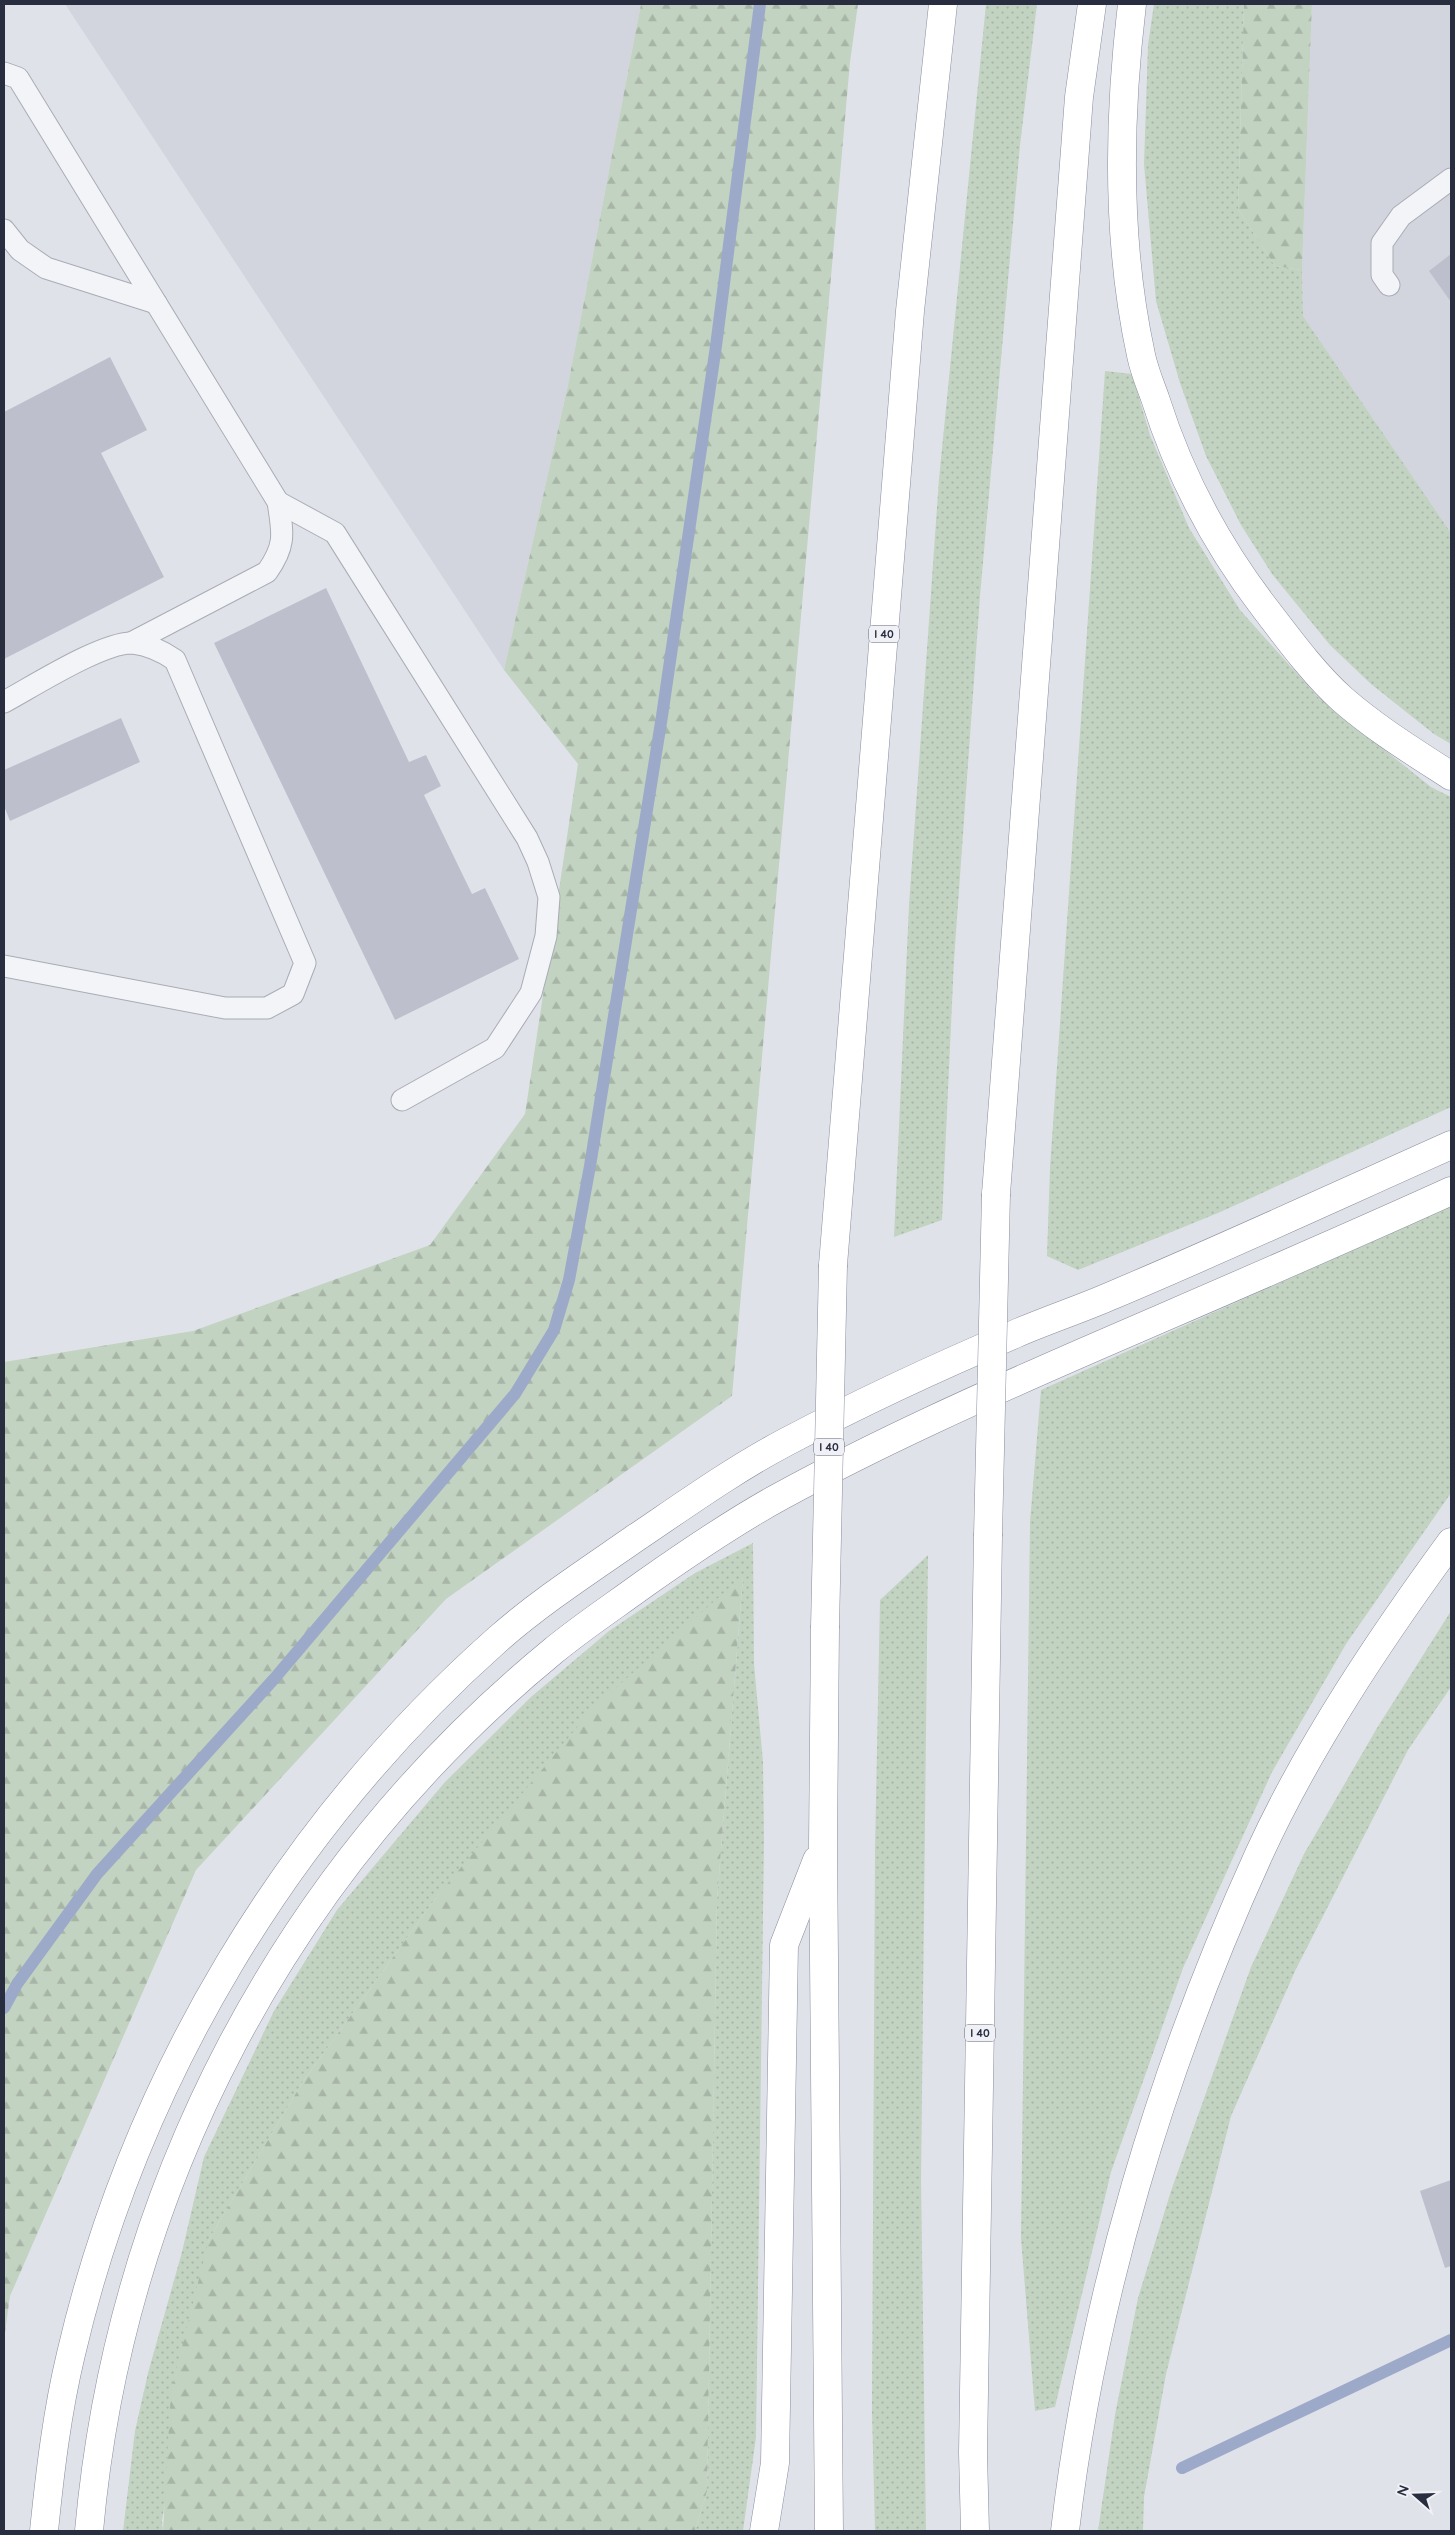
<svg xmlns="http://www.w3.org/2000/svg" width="1455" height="2535" viewBox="0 0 1455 2535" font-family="Quicksand,sans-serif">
<defs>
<pattern id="grass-dots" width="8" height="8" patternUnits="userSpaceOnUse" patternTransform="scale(1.25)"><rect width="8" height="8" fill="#c2d3c1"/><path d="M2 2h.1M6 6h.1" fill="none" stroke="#a7b5a7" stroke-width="1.8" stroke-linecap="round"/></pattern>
<pattern id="forest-firs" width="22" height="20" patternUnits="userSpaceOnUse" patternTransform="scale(1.25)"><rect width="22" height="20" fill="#c2d3c1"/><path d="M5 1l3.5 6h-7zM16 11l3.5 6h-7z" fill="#a7b5a7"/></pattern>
</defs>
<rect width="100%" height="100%" fill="#e0e2e9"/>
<g fill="#d2d4de">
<polygon points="65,4 641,4 568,385 504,670"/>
<polygon points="1312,4 1451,4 1451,533 1303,316 1302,270"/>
</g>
<g fill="url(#grass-dots)">
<polygon points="986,4 1037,4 1020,145 980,596 954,960 942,1220 894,1237 909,905 939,479"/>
<polygon points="1154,4 1244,4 1238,209 1275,266 1302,270 1303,316 1451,533 1451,744 1434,734 1371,684 1330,645 1272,574 1241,525 1206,456 1180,383 1156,301 1144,164 1148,45"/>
<polygon points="1105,371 1132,374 1150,435 1189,528 1240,610 1317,696 1431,787 1451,797 1451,1107 1218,1213 1078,1270 1047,1256 1050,1168"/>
<polygon points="1451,1206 1451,1493 1346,1644 1272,1772 1183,1968 1111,2172 1055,2407 1035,2411 1021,2238 1030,1522 1041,1390"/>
<polygon points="753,1543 754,1664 763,1762 764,1840 756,2437 743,2531 695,2531 707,2491 717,1900 743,1577 438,1895 302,2083 209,2239 162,2521 163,2531 123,2531 135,2431 148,2373 182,2252 204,2157 274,2011 337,1910 445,1782 531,1697 609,1631 695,1573"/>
<polygon points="928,1555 921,2181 926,2531 875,2531 872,2411 875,1850 880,1600"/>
<polygon points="1451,1611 1451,1687 1408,1750 1296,1969 1231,2116 1166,2374 1144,2497 1143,2531 1098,2531 1115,2415 1138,2298 1171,2191 1251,1967 1304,1854 1377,1728"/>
</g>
<g fill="url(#forest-firs)">
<polygon points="641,4 858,4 850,62 732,1396 446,1599 196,1870 10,2296 4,2340 4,1362 193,1331 430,1245 525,1114 578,764 504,670 568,385"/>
<polygon points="1244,4 1312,4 1302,270 1275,266 1238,209"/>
<polygon points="743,1576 717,1900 707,2491 695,2531 163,2531 171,2391 209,2239 302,2083 438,1895 594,1707"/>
</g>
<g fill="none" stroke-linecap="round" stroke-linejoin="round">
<g stroke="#9ca9c8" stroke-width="12">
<polyline points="4,2008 17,1984 97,1874 274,1679 515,1394 554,1330 569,1280 590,1166 662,716 716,346 760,4"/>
<polyline points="1182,2468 1451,2340"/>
</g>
</g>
<g fill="#bdc0cc">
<polygon points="1451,254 1451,302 1429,271"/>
<polygon points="110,357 147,430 101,453 164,577 4,659 4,412"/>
<polygon points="326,588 409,762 426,755 441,786 424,795 472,894 485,888 519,959 395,1020 214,643"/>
<polygon points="121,718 140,762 10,821 4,806 4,770"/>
<polygon points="1451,2180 1451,2266 1445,2268 1420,2191"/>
</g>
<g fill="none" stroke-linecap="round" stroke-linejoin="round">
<defs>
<g id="service">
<path d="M 4,73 L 18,78 L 278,502 C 283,534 286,545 267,572 L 131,643"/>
<polyline points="4,230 20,250 46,268 156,303"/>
<polyline points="1389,285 1382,275 1382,243 1401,216 1451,179"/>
<polyline points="278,502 335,533 527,838 538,862 549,897 546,936 531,993 495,1048 402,1100"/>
<path d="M 4,702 C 32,687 104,641 133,643 C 150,645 162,651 175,660 L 305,963 L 293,994 L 267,1008 L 225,1008 L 4,966"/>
</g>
<g id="motorway">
<path d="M 1132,4 C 1118,121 1116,240 1141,355 C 1144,370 1150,384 1155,398 C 1179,474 1215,543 1264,607 C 1287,637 1313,673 1342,699 C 1375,728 1414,752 1451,776"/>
<polyline points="996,1194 1079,97 1092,4"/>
<polyline points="833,1265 910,311 943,4"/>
<polyline points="825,1628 823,1844 829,2531"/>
<path d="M 44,2531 C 50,2472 57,2412 71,2354 C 135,2079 287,1826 498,1639 C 540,1602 588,1571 634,1539 C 683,1506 733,1470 786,1442 C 860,1403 937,1367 1015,1334 C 1047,1320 1081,1309 1113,1295 C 1227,1247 1339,1195 1451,1145"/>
<path d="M 89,2531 C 120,2186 285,1871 553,1651 C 582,1627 614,1606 644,1584 C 688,1553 733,1522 781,1496 C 880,1442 983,1396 1086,1351 C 1208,1298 1330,1246 1451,1191"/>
<polyline points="764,2531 775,2463 784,1945 817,1860"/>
<polyline points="975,2531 973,2453 988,1536"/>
<path d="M 1065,2531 C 1092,2299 1162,2067 1259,1854 C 1309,1745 1380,1639 1451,1542"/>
</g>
</defs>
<use href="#service" stroke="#a9acb6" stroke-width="23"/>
<use href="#motorway" stroke="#888d9f" stroke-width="29"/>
<use href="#service" stroke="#f3f4f7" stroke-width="21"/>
<use href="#motorway" stroke="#fff" stroke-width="28"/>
<defs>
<g id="motorway-bridge">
<polyline points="988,1536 996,1194"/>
<polyline points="825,1628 833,1265"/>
</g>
</defs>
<use href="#motorway-bridge" stroke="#888d9f" stroke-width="29" stroke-linecap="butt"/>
<use href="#motorway-bridge" stroke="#fff" stroke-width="28"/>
</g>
<g text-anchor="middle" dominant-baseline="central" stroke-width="4.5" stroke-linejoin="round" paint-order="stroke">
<g fill="#f0f1f6" stroke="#656877" stroke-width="1">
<rect x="869" y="625.5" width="30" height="17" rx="4"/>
<rect x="814" y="1438.5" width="30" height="17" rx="4"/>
<rect x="965" y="2024.5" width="30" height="17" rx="4"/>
</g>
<g font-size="11" font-weight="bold" fill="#292d40">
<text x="884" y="634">I 40</text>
<text x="829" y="1447">I 40</text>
<text x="980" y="2033">I 40</text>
</g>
</g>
<rect width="1455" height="2535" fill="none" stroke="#292d40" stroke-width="10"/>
<g transform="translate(1415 2495) rotate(290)" stroke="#f0f1f6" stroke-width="4" paint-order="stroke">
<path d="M0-4L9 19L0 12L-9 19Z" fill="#292d40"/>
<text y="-8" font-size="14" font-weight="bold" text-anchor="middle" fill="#292d40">N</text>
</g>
</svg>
